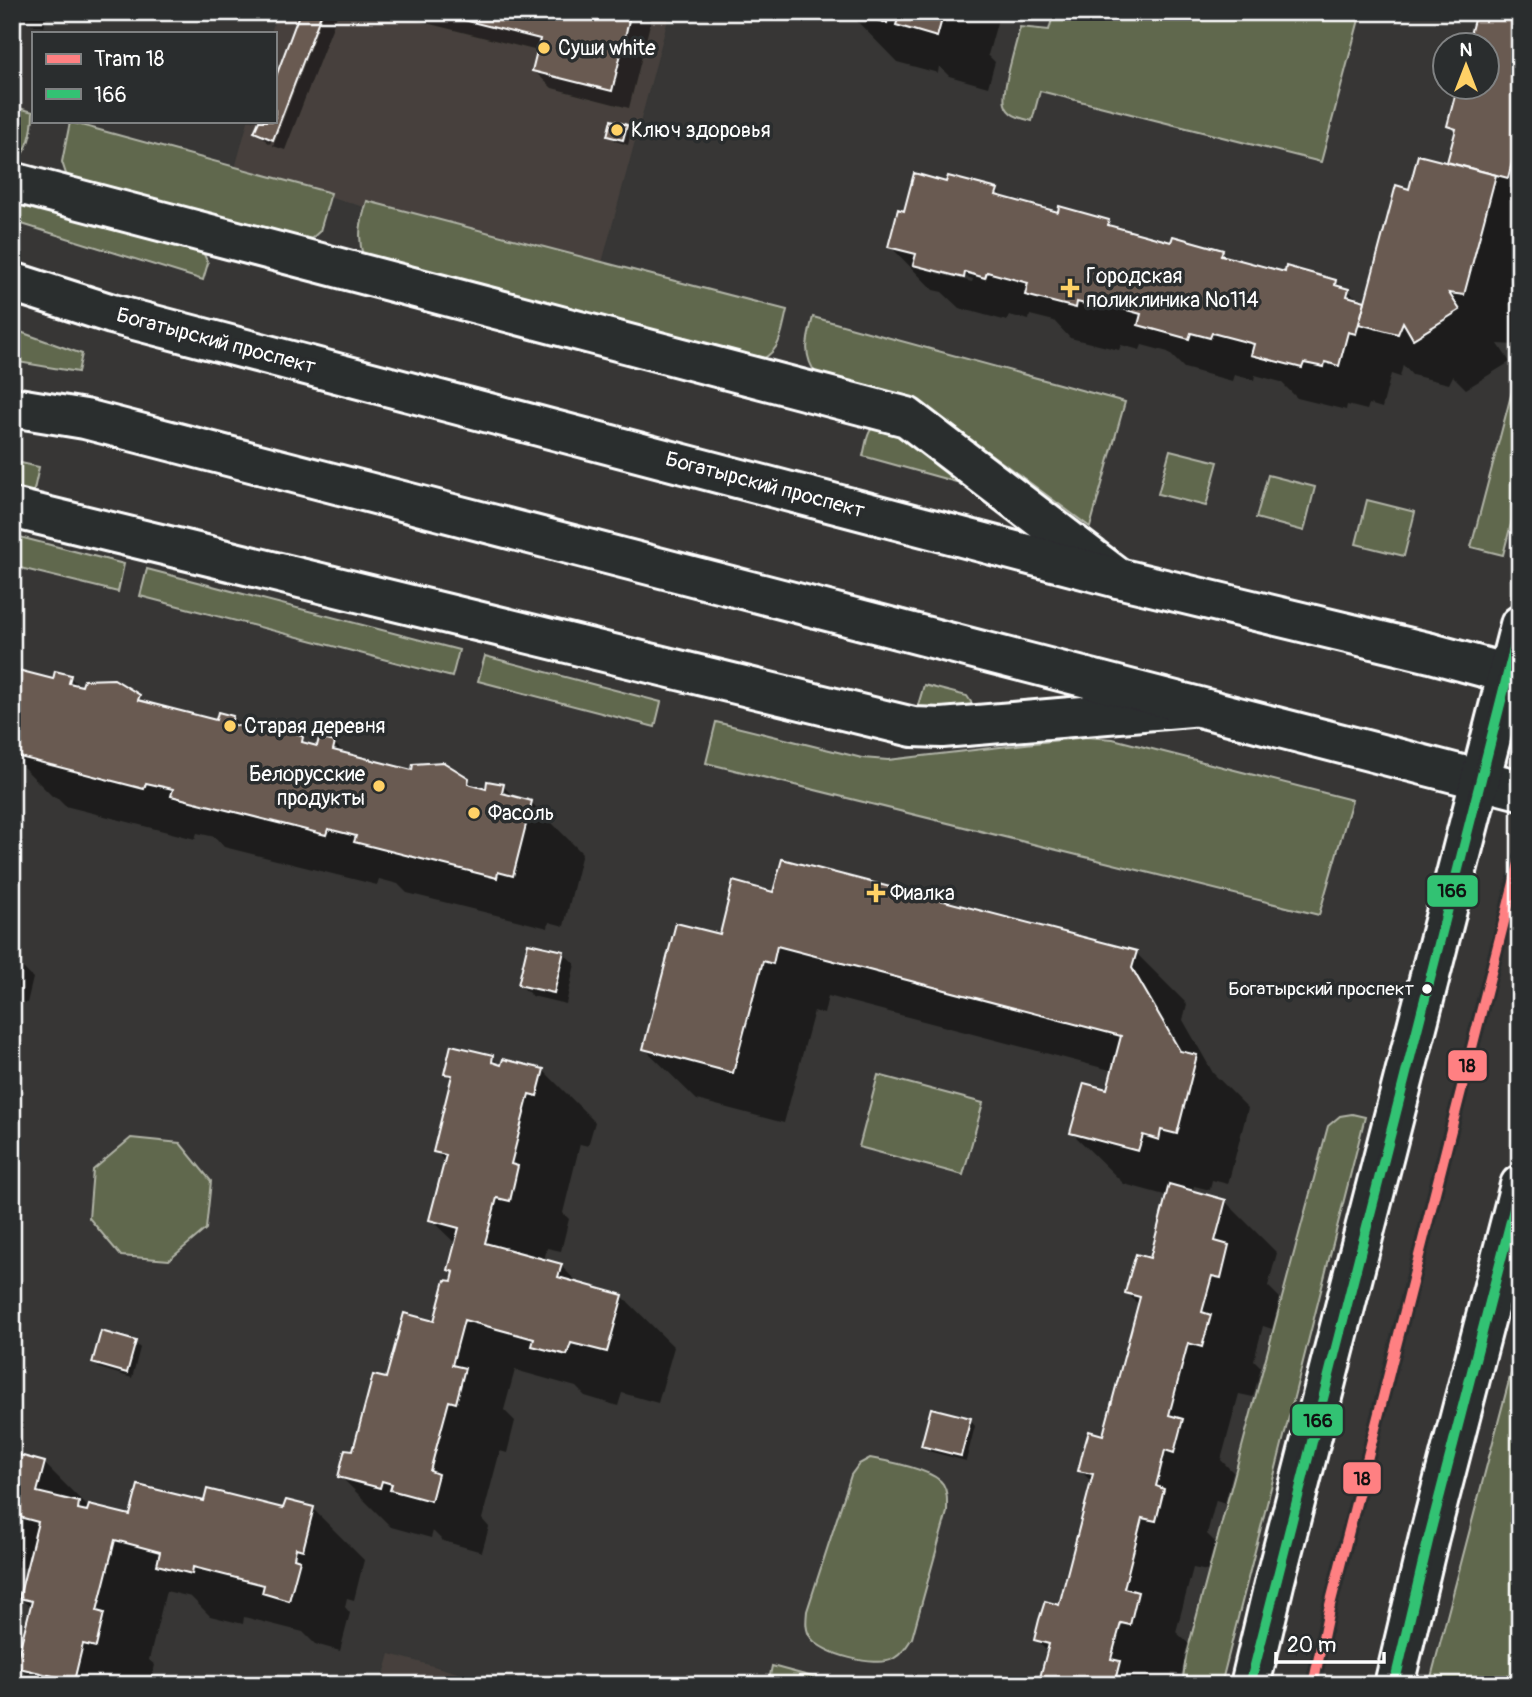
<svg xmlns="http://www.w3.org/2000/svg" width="1532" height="1697" viewBox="0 0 1532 1697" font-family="Pangolin,sans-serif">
<rect width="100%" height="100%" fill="#373635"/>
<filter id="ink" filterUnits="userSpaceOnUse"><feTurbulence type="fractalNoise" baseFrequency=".0143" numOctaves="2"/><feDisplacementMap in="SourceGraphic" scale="14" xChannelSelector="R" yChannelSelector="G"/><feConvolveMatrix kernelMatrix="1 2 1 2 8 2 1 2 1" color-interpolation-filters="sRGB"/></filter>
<g filter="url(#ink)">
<g fill="#46413d">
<polygon points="277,12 670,12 600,270 234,172 248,121 275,121 275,33 271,33"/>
<polygon points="390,1654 501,1685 381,1685"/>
</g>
<g fill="#60674e" stroke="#b0b3a6" stroke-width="2">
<path d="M 1054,12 L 1361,12 L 1321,162 L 1040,91 L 1032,121 C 1021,118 1008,116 1005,104 C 1001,91 1017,42 1020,27 L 1049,30 Z"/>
<path d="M 12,106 L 33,112 C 33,129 29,155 12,162 Z"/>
<polygon points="70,122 331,193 320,231 310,240 293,244 80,186 66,174 62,162"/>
<polygon points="12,201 202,250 208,263 203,280 12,221"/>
<path d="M 367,201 L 787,310 C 780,338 782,351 754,364 L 363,256 C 357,235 361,221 367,201 Z"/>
<path d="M 813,317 L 1125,402 L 1090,527 L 936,414 L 916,405 L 817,375 C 802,355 807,340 813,317 Z"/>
<polygon points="12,329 82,354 78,372 12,361"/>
<polygon points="1520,361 1520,489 1503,555 1471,547"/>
<path d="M 882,423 L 978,488 L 863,456 C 867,442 866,426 882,423 Z"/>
<polygon points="1170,450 1218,462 1206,506 1158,494"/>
<polygon points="12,461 39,467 34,490 25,498 12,495"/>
<polygon points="1268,475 1315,487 1304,531 1256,518"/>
<polygon points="1367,500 1415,512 1404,556 1356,544"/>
<polygon points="12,535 124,564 118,592 12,566"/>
<polygon points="147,569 459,650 452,677 140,596"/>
<polygon points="485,656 661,702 655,727 478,681"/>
<polygon points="924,685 967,696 973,705 973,711 916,712"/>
<polygon points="716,722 862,758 888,760 1086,737 1113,739 1352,800 1319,915 706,763"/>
<polygon points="878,1075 983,1103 963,1175 859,1147"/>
<polygon points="1352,1114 1365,1117 1221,1685 1182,1685 1186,1656 1328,1126 1340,1116"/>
<polygon points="131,1138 180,1143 211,1181 206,1229 169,1260 121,1256 89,1218 93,1170"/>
<polygon points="1520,1339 1520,1685 1429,1685"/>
<path d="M 870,1458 C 887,1461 934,1470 943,1484 C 948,1492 947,1502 947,1512 L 912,1638 C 907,1646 902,1654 893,1659 C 876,1668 822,1654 811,1638 C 805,1630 806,1621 807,1611 L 851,1475 L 859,1464 Z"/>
<polygon points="772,1666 842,1685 768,1685"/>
</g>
<g fill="#0007" fill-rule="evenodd">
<polygon points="12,12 48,12 44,27 12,20"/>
<polygon points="302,12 320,12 270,144 256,132 261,121 275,121 275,84"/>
<polygon points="324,12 338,13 285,150 273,146"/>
<polygon points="382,12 653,12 629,108 552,88 534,71 538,51"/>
<polygon points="848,12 1000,12 988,55 995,62 988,87 949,76 939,66 938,73 897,62"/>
<path d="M 1520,12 L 1520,328 L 1515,345 L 1498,344 L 1510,362 L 1466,389 L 1453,376 L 1449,384 L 1412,375 L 1403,365 L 1400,377 L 1391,374 L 1382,408 L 1369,404 L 1367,410 L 1347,405 L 1346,410 L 1297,398 L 1281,382 L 1255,375 L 1254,380 L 1234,375 L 1232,381 L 1184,368 L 1168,352 L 1142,345 L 1140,350 L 1121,345 L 1119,350 L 1070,338 L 1054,321 L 1030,315 L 1029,320 L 1009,315 L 1007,321 L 959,308 L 942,292 L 933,290 L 890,246 L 906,213 L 948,184 L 997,191 L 1005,199 L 1059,214 L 1108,221 L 1116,229 L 1173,244 L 1222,251 L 1230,259 L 1286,274 L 1335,281 L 1366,305 L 1411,191 L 1449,165 L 1456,134 L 1449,126 L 1458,88 L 1486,88 ZM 936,269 L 973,279 L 972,282 L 936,273 Z"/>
<polygon points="626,126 631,132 628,145 615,141 609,135"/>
<polygon points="70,677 83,690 138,696 146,704 218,722 233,718 244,729 302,738 310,746 318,748 334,743 346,755 413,772 468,779 477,788 487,791 503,786 515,798 531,802 582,853 564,926 549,922 548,928 407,893 398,884 379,879 377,885 224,847 215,837 197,833 195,839 65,806 56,797 52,796 12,756 12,699 54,681"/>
<polygon points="774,894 1136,953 1187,1004 1183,1020 1213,1073 1248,1108 1228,1184 1212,1180 1210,1190 1194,1186 1192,1192 1225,1201 1277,1253 1268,1286 1280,1298 1272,1329 1263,1326 1254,1360 1261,1367 1253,1397 1239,1394 1221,1460 1233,1472 1225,1503 1216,1500 1207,1534 1215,1542 1207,1571 1193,1568 1176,1632 1189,1644 1181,1675 1172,1673 1169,1685 1040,1685 1048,1652 1036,1640 1060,1607 1093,1483 1080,1470 1104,1438 1139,1305 1127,1293 1151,1260 1168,1196 1124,1184 1072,1133 1109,1091 1114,1071 828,996 824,1014 814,1011 784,1123 697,1100 645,1049 721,936"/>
<polygon points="563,953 575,964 566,1004 532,996 520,985"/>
<polygon points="12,957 33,978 27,1003 18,1001 12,1023"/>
<polygon points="492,1057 502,1067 543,1070 595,1122 588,1146 580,1144 563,1213 569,1219 561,1251 547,1248 544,1261 561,1266 579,1284 622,1296 674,1347 658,1403 622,1393 618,1406 585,1396 576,1387 515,1370 504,1410 515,1421 507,1453 500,1451 482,1519 489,1527 482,1552 443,1541 433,1531 431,1538 391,1527 340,1476 354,1452 388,1380 435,1323 453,1284 455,1275 450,1270 457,1245 431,1220 446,1162 435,1151 452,1080 446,1073"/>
<polygon points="135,1343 140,1348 132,1378 99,1368 94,1363"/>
<polygon points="970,1420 975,1426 966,1461 928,1451 923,1446"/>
<polygon points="12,1455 44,1463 90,1509 131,1517 205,1504 285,1510 313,1509 364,1560 354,1600 347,1598 345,1607 350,1613 340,1651 315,1644 303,1632 244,1617 243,1624 210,1616 191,1597 166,1591 149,1660 155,1665 150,1685 36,1685 17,1666 32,1609 20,1598 28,1569 12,1565"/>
</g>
<g fill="#695a51" stroke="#fff" stroke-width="2">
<polygon points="300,12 322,12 273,140 254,132 259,121 275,121 275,79"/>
<polygon points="432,12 631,12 612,91 532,71 540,39"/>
<polygon points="849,12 944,12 937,37 896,25 898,19 888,16 887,23"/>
<polygon points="1476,12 1520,12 1520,145 1517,144 1508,178 1447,162 1456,129 1447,126 1457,88 1486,88 1486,46 1467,46"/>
<polygon points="611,120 627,125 623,140 607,136"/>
<polygon points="1418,155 1496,175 1464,295 1449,293 1460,310 1413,339 1403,322 1398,334 1359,324 1396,185 1409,189"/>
<polygon points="914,173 946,182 948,176 998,189 996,195 1058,212 1059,206 1109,220 1108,225 1171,242 1173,236 1223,250 1221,255 1285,272 1286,266 1336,280 1335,285 1349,289 1347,296 1365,301 1356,334 1348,332 1339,366 1325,362 1324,367 1304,363 1302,368 1251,355 1254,344 1212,333 1210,338 1191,333 1189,339 1138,325 1141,314 1098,302 1097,307 1077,302 1076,308 1025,295 1028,283 987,272 985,278 965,272 964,278 913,265 916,254 888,247 898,209 904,211"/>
<polygon points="18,670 53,679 55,671 71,675 69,683 82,686 84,680 114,679 140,695 138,700 216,720 218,712 233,716 231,724 246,728 248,723 277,720 303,737 302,742 317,746 319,738 335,742 333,750 412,770 413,764 443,762 469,778 468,784 486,789 487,781 504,784 502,793 532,801 513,876 498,872 497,878 354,842 356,836 328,829 326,835 171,796 173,789 146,783 144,789 12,755 12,692"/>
<polygon points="782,859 1137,951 1132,968 1180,1051 1197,1055 1177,1134 1161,1130 1159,1140 1143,1135 1138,1151 1070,1133 1084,1083 1107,1089 1121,1036 777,946 773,964 763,961 733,1073 643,1049 676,923 720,934 733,881 773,892"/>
<polygon points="528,943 564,951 554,993 518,985"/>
<polygon points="451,1045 493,1055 492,1062 501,1065 503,1059 544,1069 537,1096 529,1094 511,1164 518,1166 510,1201 497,1198 485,1243 562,1264 558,1277 623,1295 607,1352 571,1343 567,1355 532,1346 534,1339 464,1320 452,1365 465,1368 456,1403 449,1401 430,1471 438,1474 431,1501 390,1490 392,1484 382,1481 380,1488 338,1477 345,1449 353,1450 373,1375 386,1378 404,1313 434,1321 445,1280 452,1281 454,1272 448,1270 459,1228 429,1220 446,1155 433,1152 452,1075 444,1074"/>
<polygon points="1169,1184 1226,1200 1215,1241 1229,1245 1221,1278 1212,1276 1202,1312 1211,1315 1202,1347 1188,1343 1169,1415 1183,1419 1174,1453 1165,1450 1156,1486 1164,1489 1156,1521 1142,1518 1124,1588 1138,1592 1130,1625 1121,1623 1111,1659 1120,1661 1114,1685 1038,1685 1049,1644 1034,1640 1039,1620 1045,1601 1059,1605 1093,1474 1078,1471 1083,1451 1089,1431 1103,1435 1140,1297 1125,1293 1130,1274 1136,1254 1150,1258"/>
<polygon points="101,1331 136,1341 127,1373 92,1363"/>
<polygon points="931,1408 971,1418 961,1456 921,1446"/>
<polygon points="12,1453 45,1462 37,1492 79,1502 78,1509 87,1511 89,1505 130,1515 138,1485 204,1501 207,1489 283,1508 286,1500 314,1507 303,1550 296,1548 294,1558 300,1560 289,1601 262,1593 264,1585 193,1567 192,1574 157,1565 160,1552 115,1540 97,1611 104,1613 96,1647 83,1644 74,1681 15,1667 32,1601 19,1598 38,1522 12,1515"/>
</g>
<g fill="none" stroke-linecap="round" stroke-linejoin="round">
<defs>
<g id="street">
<polyline points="12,182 907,417 1118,578"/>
<polyline points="12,508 913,727 942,728 1190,707"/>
</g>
<g id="secondary">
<polyline points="12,282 112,314 1118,578 1431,653 1520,677"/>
<polyline points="12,407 85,419 1520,790"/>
<polyline points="1250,1685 1275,1580 1520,625"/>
<polyline points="1394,1685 1429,1537 1520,1185"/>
</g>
</defs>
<use href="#street" stroke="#fff" stroke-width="44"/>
<use href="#secondary" stroke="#fff" stroke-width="44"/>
<use href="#street" stroke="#2a2d2e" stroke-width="38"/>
<use href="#secondary" stroke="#2a2d2e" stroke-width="38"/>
<defs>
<g id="bus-1">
<polyline points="1250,1685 1520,626"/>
<polyline points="1394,1685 1429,1537 1520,1186"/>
</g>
</defs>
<use href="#bus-1" stroke="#2a2d2e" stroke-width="16"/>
<use href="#bus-1" stroke="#32c273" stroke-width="10"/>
<defs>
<polyline id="tram-1" points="1313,1685 1329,1609 1520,859"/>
</defs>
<use href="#tram-1" stroke="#2a2d2e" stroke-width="16"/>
<use href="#tram-1" stroke="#ff8082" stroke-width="10"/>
</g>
</g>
<g fill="#ffd166" stroke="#2a2d2e" stroke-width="2.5">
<circle cx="544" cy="48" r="7"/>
<circle cx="617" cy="130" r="7"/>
<path d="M1066.5 277.5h7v7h7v7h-7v7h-7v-7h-7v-7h7z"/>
<circle cx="230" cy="726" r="7"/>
<circle cx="379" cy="786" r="7"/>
<circle cx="474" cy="813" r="7"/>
<path d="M872.5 882.5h7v7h7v7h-7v7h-7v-7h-7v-7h7z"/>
</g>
<circle fill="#fff" stroke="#2a2d2e" stroke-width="2.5" cx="1427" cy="989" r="6"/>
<g text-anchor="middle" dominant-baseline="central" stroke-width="7" stroke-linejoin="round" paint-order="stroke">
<g font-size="19" fill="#fff" stroke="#2a2d2e" text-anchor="end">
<text x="1414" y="989">Богатырский проспект</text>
</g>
<g font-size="21" fill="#fff" stroke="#2a2d2e" text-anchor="start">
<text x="558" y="48">Суши white</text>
<text x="631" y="130">Ключ здоровья</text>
<text x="1086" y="276">Городская<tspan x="1086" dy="24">поликлиника №114</tspan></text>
<text x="244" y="726">Старая деревня</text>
<text x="365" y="774" text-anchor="end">Белорусские<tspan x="365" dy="24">продукты</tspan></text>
<text x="488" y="813">Фасоль</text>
<text x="890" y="893">Фиалка</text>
</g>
<g font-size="21" fill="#fff" stroke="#2a2d2e">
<text transform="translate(216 341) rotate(15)">Богатырский проспект</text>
<text transform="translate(765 485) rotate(15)">Богатырский проспект</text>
</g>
</g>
<g stroke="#2a2d2e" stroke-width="2.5">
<rect x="1426" y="874" width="53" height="34" rx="7" fill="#32c273"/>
<rect x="1447" y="1049" width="41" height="33" rx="7" fill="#ff8082"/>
<rect x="1291" y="1403" width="53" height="34" rx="7" fill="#32c273"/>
<rect x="1342" y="1461" width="40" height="34" rx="7" fill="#ff8082"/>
</g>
<g font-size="19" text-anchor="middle" font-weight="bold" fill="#111">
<text x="1452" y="897">166</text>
<text x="1467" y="1072">18</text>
<text x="1318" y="1427">166</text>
<text x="1362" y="1485">18</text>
</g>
<rect width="1532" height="1697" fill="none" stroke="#2a2d2e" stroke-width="42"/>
<rect x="21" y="21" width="1490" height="1655" fill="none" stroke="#fff" stroke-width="2.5" filter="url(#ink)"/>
<rect x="32" y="32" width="245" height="91" fill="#2a2d2e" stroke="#7f8182" stroke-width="2"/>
<rect x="46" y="54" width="35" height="10" fill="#ff8082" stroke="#7f8182" stroke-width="2"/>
<text x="94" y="66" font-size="21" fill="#ffffff">Tram 18</text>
<rect x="46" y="89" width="35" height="10" fill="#32c273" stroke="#7f8182" stroke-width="2"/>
<text x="94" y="102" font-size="21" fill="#ffffff">166</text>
<g transform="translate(1466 66)"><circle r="33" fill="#2a2d2e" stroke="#7f8182" stroke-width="2"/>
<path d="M0-5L12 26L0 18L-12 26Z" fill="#ffd166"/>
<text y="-10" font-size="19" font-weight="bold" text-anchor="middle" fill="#ffffff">N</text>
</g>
<path d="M1276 1652v10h108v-10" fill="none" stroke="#ffffff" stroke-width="3.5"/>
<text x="1287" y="1652" font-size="21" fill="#ffffff" stroke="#2a2d2e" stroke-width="5" paint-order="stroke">20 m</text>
</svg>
